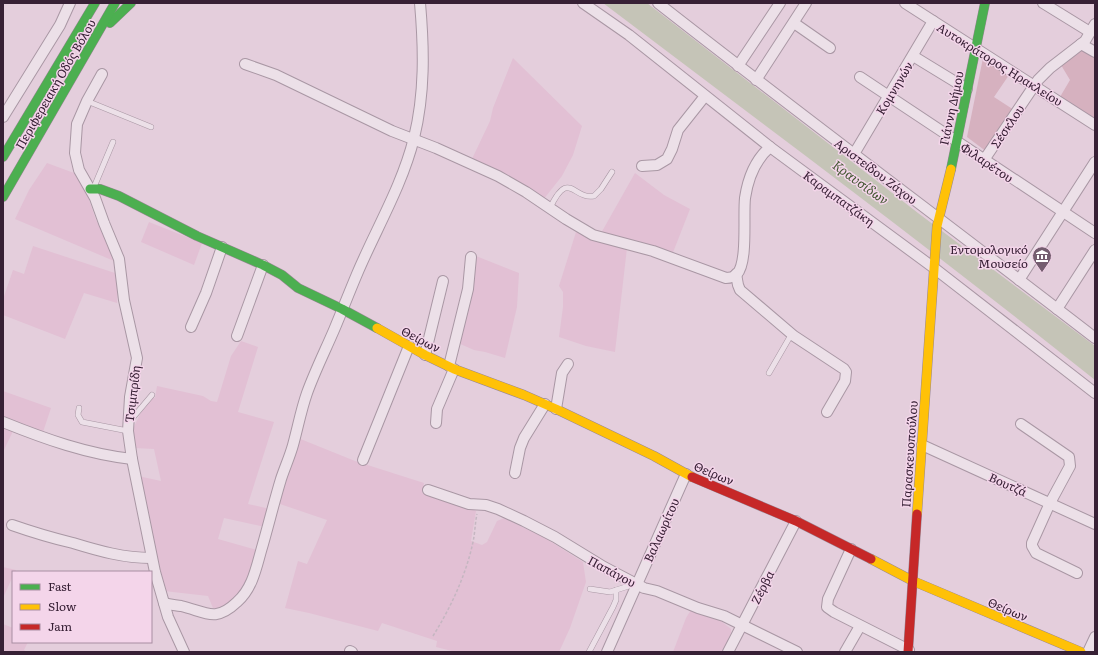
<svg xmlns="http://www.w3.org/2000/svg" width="1098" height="655" viewBox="0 0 1098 655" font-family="Literata,serif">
<rect width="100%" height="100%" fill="#e4cedc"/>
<g fill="#e2c0d4">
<polygon points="513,58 582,126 573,155 562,176 543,200 471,161 490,121 493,108"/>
<polygon points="47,163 74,173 77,176 86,191 96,220 114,255 114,261 15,219 29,190"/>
<polygon points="635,173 664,195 690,209 672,255 600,235"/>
<polygon points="149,222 202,243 194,265 141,242"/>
<polygon points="576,232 595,241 627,248 615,352 586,346 559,337 563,307 563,292 559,286"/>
<polygon points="33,246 118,274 117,303 84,293 65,339 3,315 3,299 13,270 24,274"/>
<polygon points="476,256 519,273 517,307 505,358 485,352 474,350 458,343 467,313"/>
<polygon points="241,341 258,347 238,412 274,422 248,504 270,509 265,527 224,518 218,539 257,550 249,578 243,590 223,608 213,608 208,596 164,591 138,476 161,481 154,449 134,448 133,429 140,414 152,398 155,398 157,386 203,396 211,401 217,402 231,356"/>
<polygon points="3,391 51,408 42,435 3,420"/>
<polygon points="3,427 13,431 3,452"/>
<polygon points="298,438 355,461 424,483 422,493 431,495 466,506 476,511 471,541 482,545 487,542 497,521 504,518 545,538 583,562 586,582 570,628 559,652 456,652 436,647 437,641 382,623 378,631 309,613 285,608 298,561 307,564 327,520 277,503"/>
<polygon points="3,567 16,570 15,572 13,572 13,576 3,598"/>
<polygon points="691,610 717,618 731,629 731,633 722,652 673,652 686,618"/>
<polygon points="3,624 13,628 13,642 28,642 24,650 27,652 3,652"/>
</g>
<g fill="#d6b1bf">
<polygon points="1082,49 1095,56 1095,119 1060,97 1070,80 1061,65"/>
<polygon points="983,58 1009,75 994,97 1014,110 987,152 967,137"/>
</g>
<path fill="#c5c4b7" d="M 603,3 L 647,3 L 918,213 L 1095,346 L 1095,380 C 934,251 768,128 603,3 Z"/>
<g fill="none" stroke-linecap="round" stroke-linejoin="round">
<defs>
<g id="lane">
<polyline points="87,101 151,127"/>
<polyline points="94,187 113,142"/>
<path d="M 550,208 C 569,168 573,200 594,196 L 601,189 L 612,172"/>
<polyline points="769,373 791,335"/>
<polyline points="79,408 78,415 82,422 128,431"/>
<polyline points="130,421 152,395"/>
<polyline points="590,589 610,592 635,584"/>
<polyline points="589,652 613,607 616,600 616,590"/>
</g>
<g id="street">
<polyline points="583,3 629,35 770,147 934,268 1095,393"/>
<path d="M 658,3 C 802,116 950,226 1095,338"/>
<polyline points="905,3 1095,125"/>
<polyline points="1043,3 1090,32"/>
<polyline points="794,23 830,48"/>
<polyline points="1081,44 1095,52"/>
<polyline points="913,56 967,89"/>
<path d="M 245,64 L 276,75 L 392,131 L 436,148 L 498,176 L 526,192 L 566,219 L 593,235 L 653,251 L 726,278 C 730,278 734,277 737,274 C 748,262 743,216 745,198 C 748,178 755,160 770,147"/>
<polyline points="738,66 780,3"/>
<polyline points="102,74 87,101 77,124 75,153 79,170 95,198 104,223 119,259 124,300 137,358 130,397 128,431 132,459 155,572 168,617 184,652"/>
<polyline points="860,77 1095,233"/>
<polyline points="756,80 806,3"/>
<polyline points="3,117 60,25 70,3"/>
<polyline points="854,154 933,21"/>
<polyline points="984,160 1038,80 1050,68 1085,41 1095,24"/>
<polyline points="642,166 657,165 667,159 672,149 678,130 705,96"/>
<polyline points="736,274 738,285 740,290 794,336 844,369 846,372 845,381 827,412"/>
<polyline points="1019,280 1095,162"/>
<polyline points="1057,309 1095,250"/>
<polyline points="191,327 206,293 222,247"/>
<polyline points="237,336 263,265"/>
<polyline points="425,355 443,281"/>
<polyline points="449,366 468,289 471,257"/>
<polyline points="556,409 562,373 568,364"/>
<path d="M 3,422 C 45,439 87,454 132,459"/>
<polyline points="436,423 437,409 454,369"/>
<polyline points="1021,424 1069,457 1070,466 1050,503 1032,543 1032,546 1036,553 1077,573"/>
<polyline points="922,445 1095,524"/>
<polyline points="363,460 409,346"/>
<polyline points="515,473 520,448 524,438 545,404"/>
<polyline points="428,490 469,504 486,505 498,509 524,521 555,537 604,567 644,588 657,591 698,608 724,616 797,652"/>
<path d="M 12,525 C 32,532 52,538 73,543 C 99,551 124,558 151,558"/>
<polyline points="851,549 828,599 827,607 834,612 909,650"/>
<path d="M 164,603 C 170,605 176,605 181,606 C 206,612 215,623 237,602 C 252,589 256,569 261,551 C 268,527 274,502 281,479 C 285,467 290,456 293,445 C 298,427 301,410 307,393 C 315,371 325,351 334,330 C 342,311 349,293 357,274 C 376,229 402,186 414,138 C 425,93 424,49 420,3"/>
<polyline points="350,651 352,652"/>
<polyline points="607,652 686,474"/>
<polyline points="728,652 796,521"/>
<polyline points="845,652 860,626"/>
<polyline points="1088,652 1095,637"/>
</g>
<g id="fast">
<polyline points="110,23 131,3"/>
<polyline points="3,157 95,3"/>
<polyline points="951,169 985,3"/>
<polyline points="90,189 100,189 119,196 197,236 263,265 282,275 298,288 342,309 377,328"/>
<polyline points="3,197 115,3"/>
</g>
<g id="slow">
<polyline points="377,328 425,355 454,369 524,395 556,409 654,456 692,477"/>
<polyline points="917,514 937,226 951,169"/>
<polyline points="871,559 913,581 1081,652"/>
</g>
<g id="jam">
<polyline points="692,477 796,521 871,559"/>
<polyline points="908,652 917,514"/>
</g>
</defs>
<use href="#lane" stroke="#a997a4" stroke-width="6"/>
<use href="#street" stroke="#a997a4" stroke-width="12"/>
<use href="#fast" stroke="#998794" stroke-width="10"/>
<use href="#slow" stroke="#998794" stroke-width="10"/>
<use href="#jam" stroke="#998794" stroke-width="10"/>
<path stroke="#c5b6c1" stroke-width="1.5" stroke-dasharray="3 2" stroke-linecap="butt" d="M 433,636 C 451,607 466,575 473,542 C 475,533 475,523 477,514"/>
<use href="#lane" stroke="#ece0e8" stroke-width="5"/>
<use href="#street" stroke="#ece0e8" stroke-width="10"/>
<use href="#fast" stroke="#4caf50" stroke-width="9"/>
<use href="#slow" stroke="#ffc107" stroke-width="9"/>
<use href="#jam" stroke="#c62828" stroke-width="9"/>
</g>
<defs>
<symbol id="museum-pin" viewBox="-11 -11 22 30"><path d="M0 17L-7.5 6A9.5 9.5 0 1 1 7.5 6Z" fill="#745d6f" stroke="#f4d5ea"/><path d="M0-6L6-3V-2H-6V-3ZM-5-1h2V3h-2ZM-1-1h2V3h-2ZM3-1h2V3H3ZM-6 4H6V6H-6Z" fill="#fff"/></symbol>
</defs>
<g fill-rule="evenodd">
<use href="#museum-pin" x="1031" y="245" width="22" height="30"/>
</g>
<g text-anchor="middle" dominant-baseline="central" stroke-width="3" stroke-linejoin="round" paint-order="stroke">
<g font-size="12" fill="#372035" stroke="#f4d5ea">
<text transform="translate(1000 64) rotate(32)">Αυτοκράτορος Ηρακλείου</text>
<text transform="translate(55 84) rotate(-60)">Περιφερειακή Οδός Βόλου</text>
<text transform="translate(894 88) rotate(-59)">Κομνηνών</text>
<text transform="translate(951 108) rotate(-78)">Γιάννη Δήμου</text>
<text transform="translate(1007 126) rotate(-56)">Σέσκλου</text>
<text transform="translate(987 162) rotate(34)">Φιλαρέτου</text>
<text transform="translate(876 171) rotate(37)">Αριστείδου Ζάχου</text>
<text transform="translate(839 198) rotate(36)">Καραμπατζάκη</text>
<text transform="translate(421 339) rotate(27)">Θείρων</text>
<text transform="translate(132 394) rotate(-83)">Τσιμπρίδη</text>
<text transform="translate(909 454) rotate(-86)">Παρασκευοπούλου</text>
<text transform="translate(714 473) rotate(23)">Θείρων</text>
<text transform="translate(1008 484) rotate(24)">Βουτζά</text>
<text transform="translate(661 530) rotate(-66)">Βαλαωρίτου</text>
<text transform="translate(612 571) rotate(28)">Παπάγου</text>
<text transform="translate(762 587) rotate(-63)">Ζέρβα</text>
<text transform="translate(1008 609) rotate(23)">Θείρων</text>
</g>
<g font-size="12" fill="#372035" stroke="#f4d5ea" text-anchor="end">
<text x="1028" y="249">Εντομολογικό<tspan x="1028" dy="14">Mουσείο</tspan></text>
</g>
<g font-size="13" font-style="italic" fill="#415630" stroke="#f4d5ea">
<text transform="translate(861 182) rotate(36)">Κραυσίδων</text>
</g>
</g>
<rect width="1098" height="655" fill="none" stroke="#372035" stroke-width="8"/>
<rect x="12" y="571" width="140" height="72" fill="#f4d5ea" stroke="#a88da2"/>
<rect x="20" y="584" width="20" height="6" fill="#4caf50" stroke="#a88da2"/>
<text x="48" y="591" font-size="12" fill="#372035">Fast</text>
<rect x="20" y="604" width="20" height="6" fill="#ffc107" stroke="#a88da2"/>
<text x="48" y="611" font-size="12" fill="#372035">Slow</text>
<rect x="20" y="624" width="20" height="6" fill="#c62828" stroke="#a88da2"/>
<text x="48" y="631" font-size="12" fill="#372035">Jam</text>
</svg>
